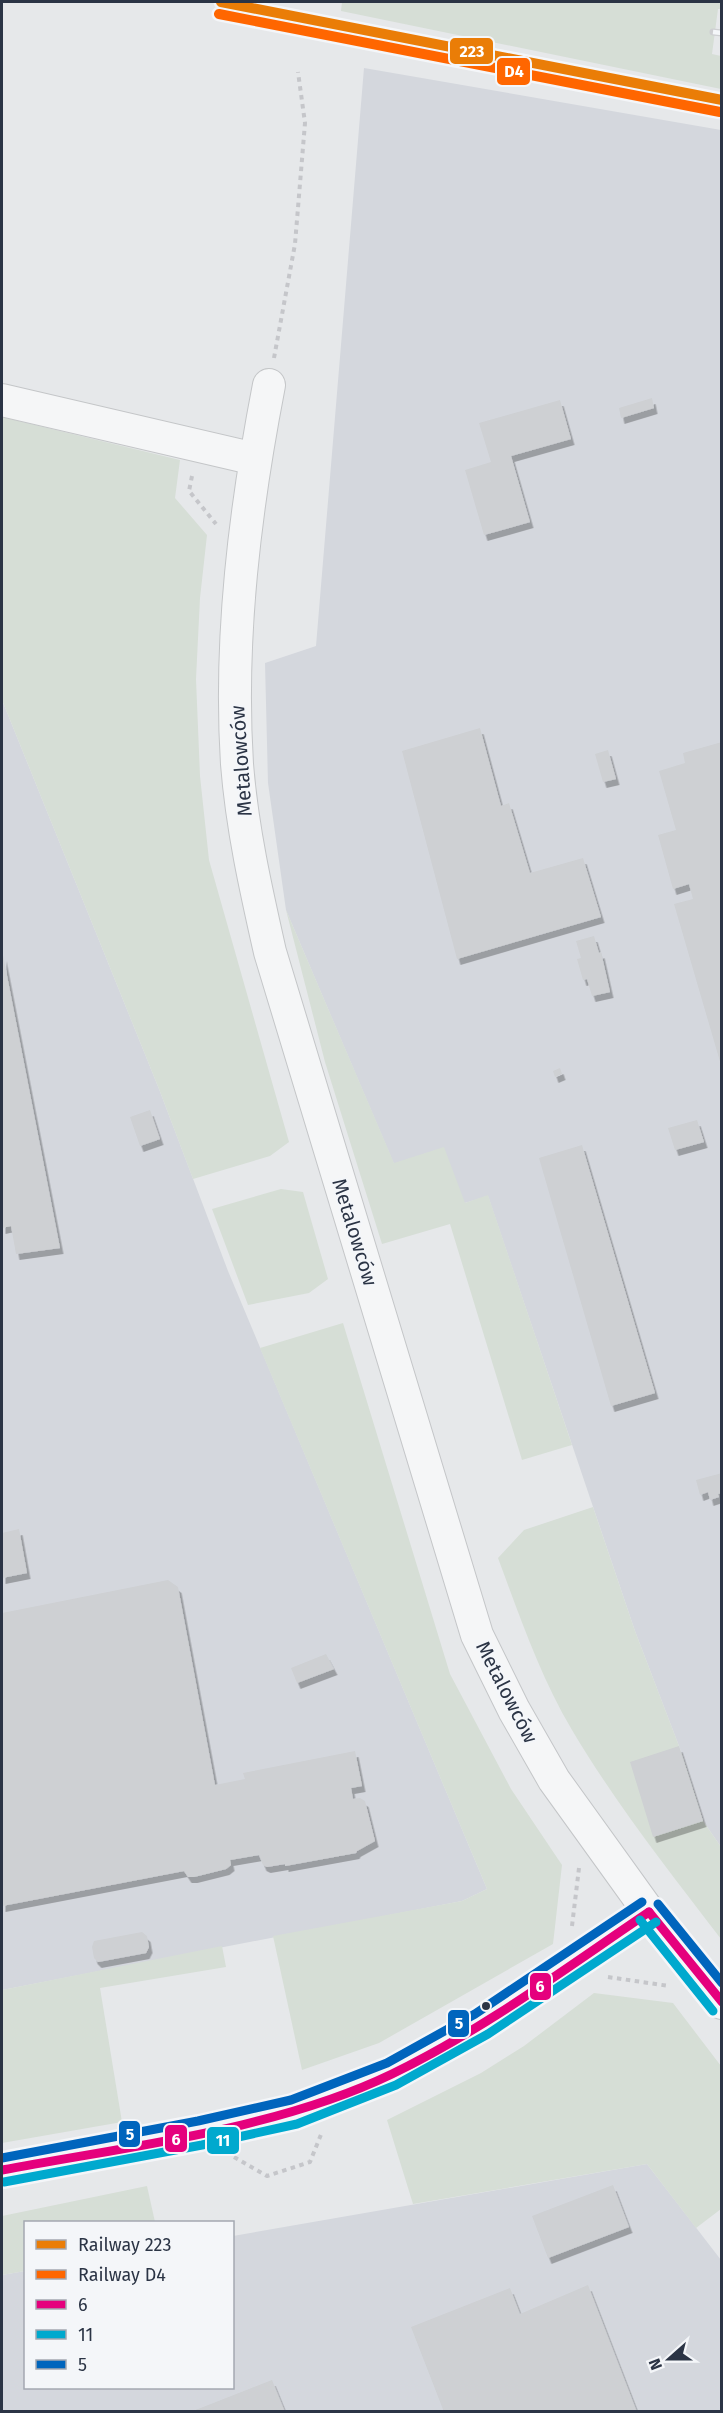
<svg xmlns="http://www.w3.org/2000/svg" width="723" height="2413" viewBox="0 0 723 2413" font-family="'Fira Sans',sans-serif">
<defs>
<filter id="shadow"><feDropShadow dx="3.5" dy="6" stdDeviation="0" flood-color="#0004"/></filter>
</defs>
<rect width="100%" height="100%" fill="#e6e8ea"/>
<g fill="#d4d7dd">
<polygon points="364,68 721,130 721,1847 703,1821 679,1746 635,1631 488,1196 465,1203 394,1164 286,910 268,783 265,663 316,646"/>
<polygon points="2,700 159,1089 228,1271 487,1889 462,1901 2,1990"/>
<polygon points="647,2164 721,2260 721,2411 2,2411 2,2275 25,2271 26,2388 232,2388 233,2236"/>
</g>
<g fill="#d6ded6">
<polygon points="342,2 721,2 721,9 718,9 712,54 721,56 721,89 341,11"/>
<polygon points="2,417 180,460 175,498 207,535 200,598 196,679 200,776 209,860 289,1142 270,1156 193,1179 159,1089 2,700"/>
<polygon points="286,910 394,1163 444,1147 465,1203 488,1195 572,1445 522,1460 450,1224 382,1244 325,1062"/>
<polygon points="281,1189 303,1192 328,1279 309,1293 248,1305 212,1209"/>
<polygon points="343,1323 450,1674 511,1789 562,1865 553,1944 379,2043 302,2070 273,1936 462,1901 487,1889 260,1348"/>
<path d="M 593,1507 L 635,1631 L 679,1746 L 703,1821 L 721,1847 L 721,1939 C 669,1871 616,1804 572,1730 C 540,1676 520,1617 498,1558 L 524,1530 Z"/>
<polygon points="222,1946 226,1967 100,1988 122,2122 2,2143 2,1990"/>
<polygon points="594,1993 673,2003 721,2066 721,2209 696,2228 647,2164 413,2204 387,2120 481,2073 524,2046"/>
<polygon points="147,2186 155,2222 26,2222 25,2271 2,2275 2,2216"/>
</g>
<g fill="#ced0d3" filter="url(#shadow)">
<polygon points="652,398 654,408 621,418 619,408"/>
<polygon points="560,400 571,439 511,456 530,522 484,535 465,470 491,462 479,423"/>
<polygon points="480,728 501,806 509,803 530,873 583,858 601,917 457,959 402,751"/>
<polygon points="722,742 722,1065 721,1065 674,904 693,899 689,884 673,889 658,835 676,830 659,771 685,763 683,753"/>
<polygon points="608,750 616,779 603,782 595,754"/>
<polygon points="594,936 599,953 601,952 610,992 592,996 587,979 583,980 577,959 581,958 576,941"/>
<polygon points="3,955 60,1248 16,1254 11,1226 2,1228"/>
<polygon points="560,1068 562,1074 555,1077 553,1071"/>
<polygon points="150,1110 160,1139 140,1146 130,1117"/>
<polygon points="697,1120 704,1142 675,1150 668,1128"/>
<polygon points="582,1145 655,1393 611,1406 539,1158"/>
<polygon points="722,1473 722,1493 718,1494 719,1497 710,1500 708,1492 700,1495 696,1480"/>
<polygon points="19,1529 27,1573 2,1578 2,1533"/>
<polygon points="168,1580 178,1587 215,1785 245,1779 243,1773 355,1751 362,1786 351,1788 353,1799 360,1798 365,1801 375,1841 357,1851 356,1853 285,1866 285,1864 267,1867 263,1865 259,1855 230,1860 231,1865 226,1869 194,1877 188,1877 184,1871 2,1906 2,1613"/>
<polygon points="326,1654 334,1669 297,1683 291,1668"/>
<polygon points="679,1746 703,1821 653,1837 630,1762"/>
<polygon points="142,1932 147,1936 149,1947 146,1953 98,1962 94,1958 92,1947 94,1941"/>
<polygon points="613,2185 629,2227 548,2258 532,2216"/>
<polygon points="588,2285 637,2412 444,2412 411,2327 510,2288 520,2314"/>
<polygon points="272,2380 285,2412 193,2412 193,2411"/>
</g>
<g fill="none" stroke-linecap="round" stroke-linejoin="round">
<defs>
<g id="minor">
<path d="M 269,385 C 245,509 229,638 237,764 C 242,828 256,890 270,952 L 477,1635 L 514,1710 L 554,1780 L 649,1912 L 722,2003"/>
<polyline points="2,400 255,459"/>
<polyline points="2,2170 200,2133 294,2112 392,2074 481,2024 649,1912"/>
</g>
</defs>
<use href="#minor" stroke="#c4c6c8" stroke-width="34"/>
<g stroke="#c5c6ca" stroke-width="4" stroke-dasharray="4.5 4.5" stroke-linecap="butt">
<polyline points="274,358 295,244 305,123 298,72"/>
<polyline points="192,476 189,491 216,524"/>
<polyline points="572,1926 579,1868"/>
<polyline points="608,1977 669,1986"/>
<polyline points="234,2157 267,2176 310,2162 322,2132"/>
</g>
<use href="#minor" stroke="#f5f6f7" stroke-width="32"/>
<defs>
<polyline id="rail" points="713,32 722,33"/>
</defs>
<use href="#rail" stroke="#cecfd2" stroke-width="7"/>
<use href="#rail" stroke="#f4f6f9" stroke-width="4.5" stroke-dasharray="14" stroke-linecap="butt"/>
<defs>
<g id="bus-1">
<polyline points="649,1912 722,2002"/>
<path d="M 2,2170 C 129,2146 276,2130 392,2074 C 483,2030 566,1968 649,1912"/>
</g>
<g id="bus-2">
<polyline points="640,1920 713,2011"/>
<polyline points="4,2182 202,2145 297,2124 396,2085 488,2034 656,1922"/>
</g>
<g id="bus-3">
<polyline points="658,1904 722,1983"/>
<polyline points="2,2158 198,2121 291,2100 387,2063 475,2014 642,1902"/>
</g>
</defs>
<use href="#bus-1" stroke="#f4f6f9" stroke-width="14"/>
<use href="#bus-2" stroke="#f4f6f9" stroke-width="14"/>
<use href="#bus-3" stroke="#f4f6f9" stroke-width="14"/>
<use href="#bus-1" stroke="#e5007d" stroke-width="9"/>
<use href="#bus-2" stroke="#00a9ce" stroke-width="9"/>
<use href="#bus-3" stroke="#0065bd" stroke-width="9"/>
<defs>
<polyline id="rail-1" points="221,2 722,100"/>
<polyline id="rail-2" points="219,14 720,112"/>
</defs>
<use href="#rail-1" stroke="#f4f6f9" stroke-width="15"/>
<use href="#rail-2" stroke="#f4f6f9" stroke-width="15"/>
<use href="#rail-1" stroke="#ea7d07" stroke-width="10"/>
<use href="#rail-2" stroke="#f60" stroke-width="10"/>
</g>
<circle fill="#2b3445" stroke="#f4f6f9" stroke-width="2" cx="486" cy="2006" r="5"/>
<g text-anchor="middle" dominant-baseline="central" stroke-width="4.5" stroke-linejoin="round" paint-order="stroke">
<g font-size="20" fill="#2b3445" stroke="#f4f6f9">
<text transform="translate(241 761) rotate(-94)">Metalowców</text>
<text transform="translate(355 1232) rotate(73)">Metalowców</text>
<text transform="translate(507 1692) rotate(63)">Metalowców</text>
</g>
</g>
<g stroke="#f4f6f9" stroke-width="2">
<rect x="449" y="37" width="45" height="28" rx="6" fill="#ea7d07"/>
<rect x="496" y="57" width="35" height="29" rx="6" fill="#f60"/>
<rect x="529" y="1972" width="23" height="29" rx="6" fill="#e5007d"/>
<rect x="447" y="2009" width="23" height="29" rx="6" fill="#0065bd"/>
<rect x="118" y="2120" width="23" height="28" rx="6" fill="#0065bd"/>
<rect x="164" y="2124" width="24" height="29" rx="6" fill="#e5007d"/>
<rect x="206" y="2126" width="34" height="29" rx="6" fill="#00a9ce"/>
</g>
<g font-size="16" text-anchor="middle" font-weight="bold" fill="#fff">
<text x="472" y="57">223</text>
<text x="514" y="77">D4</text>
<text x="540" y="1992">6</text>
<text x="459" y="2029">5</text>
<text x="130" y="2140">5</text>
<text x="176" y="2145">6</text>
<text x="223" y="2146">11</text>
</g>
<rect width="723" height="2413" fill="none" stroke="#2b3445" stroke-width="6"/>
<rect x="24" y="2221" width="210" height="168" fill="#f4f6f9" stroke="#a4a8b1" stroke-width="1.5"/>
<rect x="36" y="2240" width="30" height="9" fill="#ea7d07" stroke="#a4a8b1" stroke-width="1.5"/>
<text x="78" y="2251" font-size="18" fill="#2b3445">Railway 223</text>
<rect x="36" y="2270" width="30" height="9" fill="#ff6600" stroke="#a4a8b1" stroke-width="1.5"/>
<text x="78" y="2281" font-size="18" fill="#2b3445">Railway D4</text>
<rect x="36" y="2300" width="30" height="9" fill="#e5007d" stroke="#a4a8b1" stroke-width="1.5"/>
<text x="78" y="2311" font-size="18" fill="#2b3445">6</text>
<rect x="36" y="2330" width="30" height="9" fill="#00a9ce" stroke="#a4a8b1" stroke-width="1.5"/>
<text x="78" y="2341" font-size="18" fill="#2b3445">11</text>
<rect x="36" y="2360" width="30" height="9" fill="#0065bd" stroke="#a4a8b1" stroke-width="1.5"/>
<text x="78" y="2371" font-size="18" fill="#2b3445">5</text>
<g transform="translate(669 2359) rotate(249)" stroke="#f4f6f9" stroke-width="4.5" paint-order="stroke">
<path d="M0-4.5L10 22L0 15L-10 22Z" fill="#2b3445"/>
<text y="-9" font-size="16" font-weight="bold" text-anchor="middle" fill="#2b3445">N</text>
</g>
</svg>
